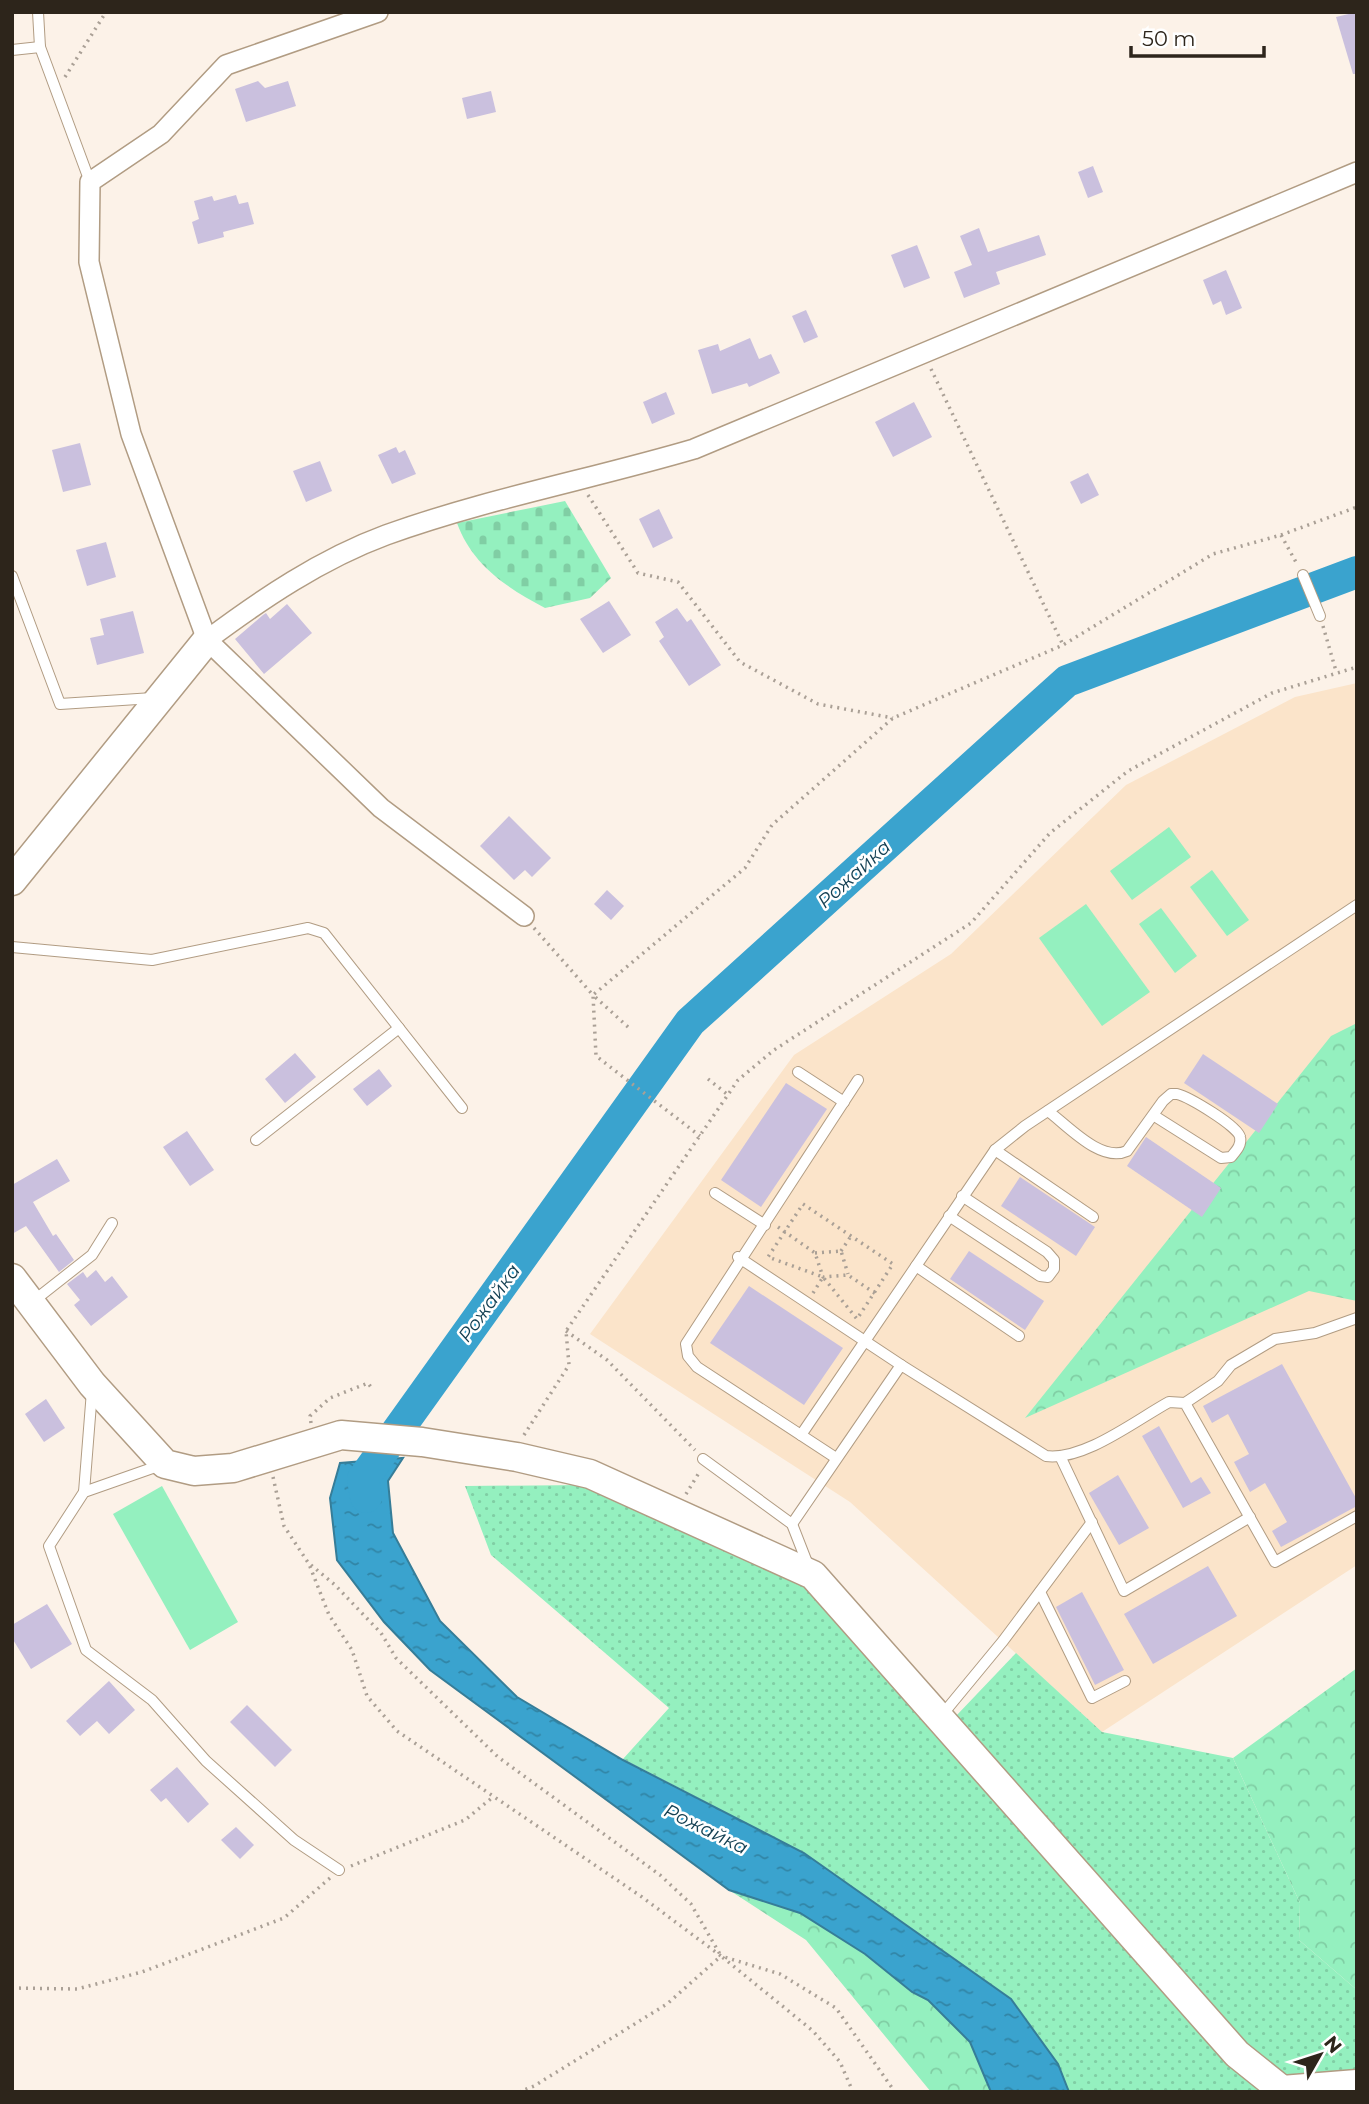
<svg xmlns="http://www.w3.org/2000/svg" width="1369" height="2104" viewBox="0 0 1369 2104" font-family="Montserrat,sans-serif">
<defs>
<pattern id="grass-dots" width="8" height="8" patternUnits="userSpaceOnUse" patternTransform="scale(1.75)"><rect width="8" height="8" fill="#94f0bf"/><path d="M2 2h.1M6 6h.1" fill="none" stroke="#80cea4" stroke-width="1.8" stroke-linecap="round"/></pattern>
<pattern id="forest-crowns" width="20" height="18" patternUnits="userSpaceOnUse" patternTransform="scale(1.75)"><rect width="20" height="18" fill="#94f0bf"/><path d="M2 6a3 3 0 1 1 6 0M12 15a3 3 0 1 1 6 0" fill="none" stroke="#80cea4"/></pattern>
<pattern id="cemetery-stones" width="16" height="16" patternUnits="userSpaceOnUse" patternTransform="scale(1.75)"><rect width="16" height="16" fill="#94f0bf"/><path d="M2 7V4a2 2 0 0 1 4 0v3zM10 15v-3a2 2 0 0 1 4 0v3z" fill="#80cea4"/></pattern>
<pattern id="water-ripples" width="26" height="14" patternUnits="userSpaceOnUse" patternTransform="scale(1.75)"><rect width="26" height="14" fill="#3aa3ce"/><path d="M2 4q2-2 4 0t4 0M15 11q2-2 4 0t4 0" fill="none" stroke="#3185a6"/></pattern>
</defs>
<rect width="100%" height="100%" fill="#fcf2e8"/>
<polygon fill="#fbe4ca" points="1357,683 1357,1565 1102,1732 850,1502 590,1334 794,1055 951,954 1126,785 1295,697"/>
<polygon fill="url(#grass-dots)" points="584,1485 806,1588 936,1737 1016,1653 1102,1732 1233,1758 1300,1903 1299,1940 1357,1990 1357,2075 1333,2092 1069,2092 1058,2064 1010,1999 804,1853 623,1759 669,1708 491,1555 465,1486"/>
<g fill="url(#forest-crowns)">
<polygon points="1357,1023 1357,1301 1309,1291 1025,1418 1331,1036"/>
<polygon points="1357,1668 1357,1990 1299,1940 1300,1903 1233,1758"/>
<polygon points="729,1890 800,1913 865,1954 912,1992 928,2000 970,2042 991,2092 931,2092 806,1940"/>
</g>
<path fill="url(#cemetery-stones)" d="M 565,501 L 611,578 L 590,598 L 545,608 C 507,588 472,565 457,523 Z"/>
<g fill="#94f0bf">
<polygon points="1169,827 1191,857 1132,900 1110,871"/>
<polygon points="1212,870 1249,920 1227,936 1190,887"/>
<polygon points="1086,904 1150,992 1102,1026 1039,938"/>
<polygon points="1161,908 1197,956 1175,973 1139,924"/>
<polygon points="162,1486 238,1622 190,1650 113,1514"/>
</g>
<polygon fill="url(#water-ripples)" stroke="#367d98" stroke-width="2" points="403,1458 388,1481 393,1533 440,1621 517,1697 623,1760 804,1853 1011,1999 1058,2064 1069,2092 991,2092 970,2042 928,2000 912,1992 865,1954 800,1913 729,1890 430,1670 384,1622 337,1560 330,1498 340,1463"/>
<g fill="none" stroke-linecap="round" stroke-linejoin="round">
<polyline stroke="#3aa3ce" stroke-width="32" points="366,1497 363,1479 690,1022 1067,681 1357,572"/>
</g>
<g fill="#cac0de">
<polygon points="1357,12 1357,74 1353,74 1336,17"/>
<polygon points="258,81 265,88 288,81 296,106 246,122 235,89"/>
<polygon points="491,91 496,112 467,119 462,98"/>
<polygon points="1093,166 1103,192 1088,198 1078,172"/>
<polygon points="236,195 239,204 248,202 254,224 223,232 224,237 198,244 192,222 199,219 194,201 212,196 214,201"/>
<polygon points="979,228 988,252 1039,235 1046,255 996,272 1000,284 964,298 954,272 972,265 960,236"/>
<polygon points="917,245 930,278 904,288 891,255"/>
<polygon points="1226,270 1242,308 1226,315 1221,301 1213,305 1203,280"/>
<polygon points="806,310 818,337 804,343 792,316"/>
<polygon points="750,338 759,359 771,354 780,373 749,387 747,383 712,394 698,350 718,344 720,351"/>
<polygon points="666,392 675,414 652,424 643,402"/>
<polygon points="914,402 932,437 893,457 875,422"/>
<polygon points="80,443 91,485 63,492 52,450"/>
<polygon points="396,447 399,453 405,450 416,474 392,484 378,455"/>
<polygon points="320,461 332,491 306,502 293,471"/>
<polygon points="1088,473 1099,495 1081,504 1070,482"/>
<polygon points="659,509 673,538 653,548 639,519"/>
<polygon points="106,542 116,577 87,586 76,550"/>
<polygon points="609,601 631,635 603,653 580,619"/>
<polygon points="287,604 312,633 264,674 235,639 263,615 266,613 270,619"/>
<polygon points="677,608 687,622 691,619 721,665 689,686 659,641 664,637 655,622"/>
<polygon points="133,611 144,653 97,665 90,638 104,635 100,619"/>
<polygon points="509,816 551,858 532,877 525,870 514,880 480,846"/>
<polygon points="607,890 624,906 611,920 594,904"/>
<polygon points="295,1053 316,1077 285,1103 265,1079"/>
<polygon points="1203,1054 1278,1104 1259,1133 1184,1083"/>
<polygon points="379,1069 392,1086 367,1106 353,1089"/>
<polygon points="786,1083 827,1109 761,1207 721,1180"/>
<polygon points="187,1131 214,1170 190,1186 163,1147"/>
<polygon points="1146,1137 1221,1188 1202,1217 1127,1166"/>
<polygon points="57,1159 70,1181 33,1202 53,1236 56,1234 74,1260 59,1272 26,1226 12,1234 12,1185"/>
<polygon points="1020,1177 1095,1227 1076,1256 1001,1206"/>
<polygon points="969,1251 1044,1301 1025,1330 950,1279"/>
<polygon points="96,1270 105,1282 112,1276 128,1297 91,1326 74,1305 80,1300 67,1284 83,1272 87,1278"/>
<polygon points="749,1286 843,1348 804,1405 710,1343"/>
<polygon points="1282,1364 1357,1500 1357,1506 1281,1547 1272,1531 1287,1522 1265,1483 1250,1492 1234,1462 1249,1454 1228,1414 1212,1423 1203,1406"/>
<polygon points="46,1399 65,1428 44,1442 25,1414"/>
<polygon points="1159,1426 1191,1483 1201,1477 1211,1493 1183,1508 1142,1436"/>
<polygon points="1118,1475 1149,1528 1119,1545 1089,1493"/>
<polygon points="1208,1566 1237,1616 1153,1664 1124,1614"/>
<polygon points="1082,1592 1124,1670 1095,1685 1056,1607"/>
<polygon points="47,1604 72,1644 31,1669 12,1638 12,1625"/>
<polygon points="109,1681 135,1710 109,1734 97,1721 80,1736 66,1721"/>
<polygon points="247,1705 292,1750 275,1767 230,1722"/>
<polygon points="177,1767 209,1804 188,1823 166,1798 161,1802 150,1790"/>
<polygon points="236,1827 254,1845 240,1859 221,1840"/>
</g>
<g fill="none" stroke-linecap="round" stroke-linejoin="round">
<defs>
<g id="lane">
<polyline points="38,12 40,47 90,182"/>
<polyline points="12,50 40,47"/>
<polyline points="1303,575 1320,616"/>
<polyline points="12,576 60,704 153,698"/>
<polyline points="12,947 152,960 308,928 324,933 462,1108"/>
<polyline points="798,1072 844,1102"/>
<path d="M 1048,1111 C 1068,1126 1101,1163 1127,1151 L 1163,1101 L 1171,1094 L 1177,1094 C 1189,1097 1238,1126 1240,1137 C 1242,1145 1236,1151 1231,1157 L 1221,1158 L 1153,1115"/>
<polyline points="256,1140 399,1028"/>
<polyline points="995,1150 1093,1217"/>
<polyline points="715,1193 765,1225"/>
<polyline points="949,1216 1040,1276 1048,1277 1054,1269 1054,1260 1047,1252 962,1196"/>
<polyline points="738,1257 901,1365"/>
<polyline points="916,1266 1019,1336"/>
<polyline points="31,1303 92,1255 112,1223"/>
<polyline points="1185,1403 1218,1381 1231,1365 1275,1339 1315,1333 1357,1318"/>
<polyline points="801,1435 995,1150 1025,1126 1357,905"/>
<polyline points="836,1458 697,1367 688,1356 686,1344 858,1080"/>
<polyline points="1061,1458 1124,1591 1250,1517"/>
<polyline points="703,1459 792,1524 808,1565"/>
<polyline points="161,1465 84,1492 49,1546 86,1650 152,1700 206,1761 294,1840 339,1870"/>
<polyline points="84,1492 92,1391"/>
<path d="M 792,1524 L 901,1365 L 1046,1456 C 1084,1461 1136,1420 1169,1402 L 1185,1403 L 1275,1562 L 1357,1516"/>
<polyline points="1040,1592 1092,1698 1125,1681"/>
<polyline points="942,1715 1003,1641 1092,1522"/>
</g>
<g id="street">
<polyline points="378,12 226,65 161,134 90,182 89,262 131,434 207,640 381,808 524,916"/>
<path d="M 207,640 C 262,599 321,559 386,535 C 486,499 592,479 694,449 L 1357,172"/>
</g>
<g id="secondary">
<polyline points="12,881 207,640"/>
<polyline points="12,1278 92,1384 165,1464 194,1471 233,1468 341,1435 422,1442 517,1457 590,1474 813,1575 1237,2054 1282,2090 1357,2084"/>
</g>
</defs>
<use href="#lane" stroke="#b19c83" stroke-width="12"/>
<use href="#street" stroke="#b19c83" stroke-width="22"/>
<use href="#secondary" stroke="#b19c83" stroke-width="31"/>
<g stroke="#aaa096" stroke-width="3.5" stroke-dasharray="2 5" stroke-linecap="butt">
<polyline points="65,77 106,12"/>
<polyline points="931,369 1063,645"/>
<polyline points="588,495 638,573 678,582 740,662 818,704 893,718"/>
<polyline points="1281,535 1357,507"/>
<polyline points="1323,626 1336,671"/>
<polyline points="534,928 593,995 596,1056 700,1136"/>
<polyline points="628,1027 593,995 745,868 772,825 893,718 1063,645 1213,554 1281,535 1297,564"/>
<polyline points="708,1079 727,1094"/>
<polygon points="803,1204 893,1264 857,1319 823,1277 768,1257"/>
<polyline points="778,1227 815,1253 823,1277 848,1275 876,1294"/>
<polyline points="841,1251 851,1236"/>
<polyline points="815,1253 841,1251 848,1274"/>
<polyline points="813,1293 823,1277"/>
<polyline points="566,1331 607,1360 695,1450"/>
<polyline points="311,1423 310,1416 330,1398 368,1383 373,1390"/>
<polyline points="524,1435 569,1365 566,1331 738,1080 774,1050 971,923 1050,833 1128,771 1272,693 1357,667"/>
<polyline points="273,1477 284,1526 309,1564 329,1615 352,1650 367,1696 397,1731 642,1897 721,1956 780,1974 836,2008 895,2092"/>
<polyline points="686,1494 700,1471"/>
<polyline points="311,1565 335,1585 381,1633 396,1658 498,1757 660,1875 691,1904 721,1956 813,2031 840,2062 853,2092"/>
<polyline points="351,1866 465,1820 493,1797"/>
<polyline points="12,1988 77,1989 142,1972 284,1918 330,1878"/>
<polyline points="519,2092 534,2086 667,2004 721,1956"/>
</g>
<use href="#lane" stroke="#fff" stroke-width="10"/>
<use href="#street" stroke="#fff" stroke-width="19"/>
<use href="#secondary" stroke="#fff" stroke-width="28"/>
</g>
<g text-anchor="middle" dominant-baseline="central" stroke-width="5" stroke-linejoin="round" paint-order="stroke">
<g font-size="19" font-style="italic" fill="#144053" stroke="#fff">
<text transform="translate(854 874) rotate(-42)">Рожайка</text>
<text transform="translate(489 1303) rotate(-54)">Рожайка</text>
<text transform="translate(706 1829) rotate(26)">Рожайка</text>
</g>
</g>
<rect width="1369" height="2104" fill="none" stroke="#2d251b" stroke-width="28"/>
<g transform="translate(1320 2055) rotate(51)" stroke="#ffffff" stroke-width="5" paint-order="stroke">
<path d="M0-5L12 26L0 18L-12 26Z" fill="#2d251b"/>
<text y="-10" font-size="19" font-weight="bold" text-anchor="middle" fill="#2d251b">N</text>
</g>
<path d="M1131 46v10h133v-10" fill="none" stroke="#2d251b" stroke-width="3.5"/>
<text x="1142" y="46" font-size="21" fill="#2d251b" stroke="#ffffff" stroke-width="5" paint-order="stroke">50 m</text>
</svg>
